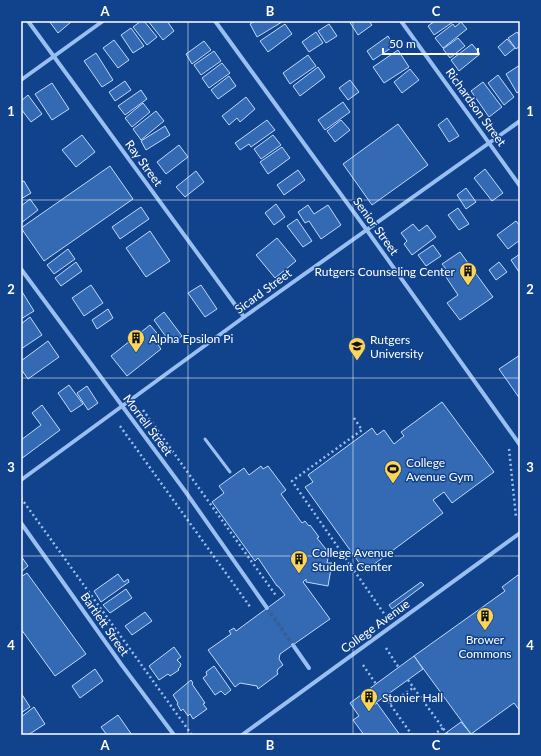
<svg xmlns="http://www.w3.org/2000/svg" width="541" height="756" viewBox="0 0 541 756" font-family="Lato,sans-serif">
<rect width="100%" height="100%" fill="#11428c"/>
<g fill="#346ab4" stroke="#bfd9fd">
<polygon points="49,21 70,21 71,22 58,33"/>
<polygon points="141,21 144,21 157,37 147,45 133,27"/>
<polygon points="148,21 167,21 174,31 163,40"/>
<polygon points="255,21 282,21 282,22 257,37 250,24"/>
<polygon points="349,21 369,21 372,25 358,35"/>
<polygon points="435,21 452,21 453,22 434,35 428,26"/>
<polygon points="461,22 467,29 443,48 435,38 453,24 455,27"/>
<polygon points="285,24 292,34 268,52 260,41"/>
<polygon points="329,24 337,36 326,43 318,31"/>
<polygon points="131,28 144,46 133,53 121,35"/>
<polygon points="316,32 323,43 309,52 302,42"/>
<polygon points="517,32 520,36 520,46 516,49 508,38"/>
<polygon points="388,36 394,46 373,60 367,51"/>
<polygon points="458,38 465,46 450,58 443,49"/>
<polygon points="507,39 515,48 505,56 498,47"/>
<polygon points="114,40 129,60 118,68 103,48"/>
<polygon points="204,41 211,50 192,64 186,54"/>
<polygon points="472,44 480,54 459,71 451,60"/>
<polygon points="398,50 409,67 384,83 373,67"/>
<polygon points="214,51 221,61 201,75 194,65"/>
<polygon points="96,53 113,80 102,87 84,61"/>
<polygon points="308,55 316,66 290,84 283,73"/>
<polygon points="222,63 230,73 209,88 202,78"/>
<polygon points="520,65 520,91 517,93 506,74"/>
<polygon points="318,67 325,77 300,96 293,86"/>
<polygon points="410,69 419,80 402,93 394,82"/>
<polygon points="498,75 514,97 504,105 488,83"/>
<polygon points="229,76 236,86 218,99 211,90"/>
<polygon points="350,80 359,92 348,100 339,88"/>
<polygon points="125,81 131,90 115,101 109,92"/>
<polygon points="483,82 502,107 489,117 471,91"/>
<polygon points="52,83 69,109 52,120 35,94"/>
<polygon points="141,90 147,99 125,115 118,106"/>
<polygon points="28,95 42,114 31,122 21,109 21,101"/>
<polygon points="246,97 255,109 240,122 237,118 229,125 222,116"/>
<polygon points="343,102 350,112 325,130 318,120"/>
<polygon points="143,103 150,112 132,127 125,118"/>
<polygon points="156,111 164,121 141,140 133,129"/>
<polygon points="447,118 459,136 449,142 438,125"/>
<polygon points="267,120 275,130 251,147 249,144 240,150 235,143"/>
<polygon points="341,120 350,130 335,142 327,131"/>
<polygon points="398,124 428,165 372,205 343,164"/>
<polygon points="165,126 170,135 146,150 141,141"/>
<polygon points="82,135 95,152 76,167 62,150"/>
<polygon points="273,135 281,145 261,159 254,149"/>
<polygon points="179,145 188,157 166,174 157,162"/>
<polygon points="282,147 290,158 268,174 260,162"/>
<polygon points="110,166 133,199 44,261 21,228"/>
<polygon points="485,169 503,193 492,201 474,178"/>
<polygon points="298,170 305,180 284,195 277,185"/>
<polygon points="196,171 204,182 185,197 176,187"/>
<polygon points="24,181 31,193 21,199 21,182"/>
<polygon points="466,188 476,202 466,209 457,195"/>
<polygon points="30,199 38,210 21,223 21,206"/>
<polygon points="276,204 285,217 274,225 265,213"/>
<polygon points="308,205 314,214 328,205 341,225 321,239 309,221 305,223 298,212"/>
<polygon points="141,207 149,219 120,239 112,227"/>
<polygon points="458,208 469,224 459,230 448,215"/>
<polygon points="297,219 312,241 303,247 287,226"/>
<polygon points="516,221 520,226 520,240 508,249 497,235"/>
<polygon points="413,224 419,231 427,225 436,237 412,255 404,244 407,241 401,233"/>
<polygon points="150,231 170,261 146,277 126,248"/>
<polygon points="277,238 296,261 275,278 256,255"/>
<polygon points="433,245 441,256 426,266 418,255"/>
<polygon points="68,249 75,259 54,274 47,265"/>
<polygon points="460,252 493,297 460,320 447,303 458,295 446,277 450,274 442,264"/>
<polygon points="520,254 520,271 519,272 511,260"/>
<polygon points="76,262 82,271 61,286 55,278"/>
<polygon points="499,262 507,272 496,280 489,270"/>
<polygon points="91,285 103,303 84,316 72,298"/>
<polygon points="201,285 217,309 205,317 188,293"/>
<polygon points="21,290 34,311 21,319"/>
<polygon points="108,309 113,318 97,329 92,320"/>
<polygon points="164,312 182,336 171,344 154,320"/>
<polygon points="30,317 42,335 21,349 21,324"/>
<polygon points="150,325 162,339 157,343 161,349 127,376 111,356"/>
<polygon points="48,341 59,357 28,379 21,369 21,361"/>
<polygon points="520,355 520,399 499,369"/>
<polygon points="69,385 83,404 71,412 58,393"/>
<polygon points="87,386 98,403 88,410 77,393"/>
<polygon points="442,402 494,472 452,503 444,492 433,500 443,513 365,571 305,487 313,482 308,475 372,428 377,435 384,430 394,444 404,436 401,432"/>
<polygon points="42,405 60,430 21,459 21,440 41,425 32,413"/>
<polygon points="261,466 263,469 268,466 286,490 281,494 302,523 305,521 309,526 310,525 319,537 317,538 329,553 327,563 332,563 328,586 306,582 306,579 303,582 330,619 280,654 279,659 283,665 278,669 277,672 278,674 258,689 257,686 240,683 235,687 208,650 231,634 229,631 234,628 236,631 285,595 278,586 277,586 258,558 255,561 212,502 224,493 219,486 244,468 249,475"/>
<polygon points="21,556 28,566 21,572"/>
<polygon points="27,573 86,654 55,676 21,629 21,577"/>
<polygon points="118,574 124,582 128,579 129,582 101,602 94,591"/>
<polygon points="518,575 520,577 520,592 519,593 520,595 520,711 514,703 471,734 414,656 505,591 502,587"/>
<polygon points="421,582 424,585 392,609 389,605"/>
<polygon points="126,589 132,598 110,613 103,605"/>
<polygon points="145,612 152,621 132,635 125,626"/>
<polygon points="174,647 181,657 177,660 181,664 180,667 178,669 179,670 170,676 168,674 159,680 149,666"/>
<polygon points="414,656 423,669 370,707 367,703 371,701 367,696 364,698 361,695"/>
<polygon points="214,666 231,690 225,695 221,691 215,695 203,678 207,675 206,672"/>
<polygon points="95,669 103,681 80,698 72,686"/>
<polygon points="191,680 193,683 192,684 205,703 203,704 207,709 193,719 190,714 188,716 183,709 181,711 177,704 178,703 173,695"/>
<polygon points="21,693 30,707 21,713"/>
<polygon points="361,695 364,698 367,696 371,701 367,703 370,707 377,703 400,735 364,735 353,720 359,716 350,703"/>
<polygon points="34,707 45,724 28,735 21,735 21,717"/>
<polygon points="118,715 132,735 107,735 101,727"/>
<polygon points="461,722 471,734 470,735 443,735"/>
</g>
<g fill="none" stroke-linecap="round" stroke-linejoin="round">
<polyline stroke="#355e9d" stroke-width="4" stroke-dasharray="4 2" stroke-linecap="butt" points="267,608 293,645"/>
<g stroke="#98bef2" stroke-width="2.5" stroke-dasharray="2 3" stroke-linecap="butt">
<polyline points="143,410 277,597"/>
<polyline points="354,418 362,430 292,481 385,615"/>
<polyline points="120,426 251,608"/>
<polyline points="509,449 516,517"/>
<polyline points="21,498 192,735"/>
<polyline points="386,648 399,668"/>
<polyline points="363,665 376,684"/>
<polyline points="408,680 448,735"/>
<polyline points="385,697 412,735"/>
<polyline points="390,704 413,688"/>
<polyline points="433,735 443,728"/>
</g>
<polyline stroke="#98bef2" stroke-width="3" points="205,439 230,472"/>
<g stroke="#98bef2" stroke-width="4">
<polyline points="28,21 244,317"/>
<polyline points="215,21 366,229 520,445"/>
<polyline points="401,21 520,186"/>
<polyline points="21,80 103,21"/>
<polyline points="21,269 185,491 267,608"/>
<polyline points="21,480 244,317 520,121"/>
<polyline points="21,523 121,664 174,735"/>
<polyline points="293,645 309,668"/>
<polyline points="242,735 520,533"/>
</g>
</g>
<path fill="none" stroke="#fff" stroke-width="1" stroke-opacity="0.55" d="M 188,21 L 188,735M 353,21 L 353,735M 21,200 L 520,200M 21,378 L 520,378M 21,556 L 520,556"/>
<defs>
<symbol id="building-pin" viewBox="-11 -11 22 30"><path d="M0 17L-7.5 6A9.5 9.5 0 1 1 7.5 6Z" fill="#ffd559" stroke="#11428c"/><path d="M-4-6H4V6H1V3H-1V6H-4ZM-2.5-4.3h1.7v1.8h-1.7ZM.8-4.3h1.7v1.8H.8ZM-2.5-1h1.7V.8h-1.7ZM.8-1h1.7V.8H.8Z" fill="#111"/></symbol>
<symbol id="university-pin" viewBox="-11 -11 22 30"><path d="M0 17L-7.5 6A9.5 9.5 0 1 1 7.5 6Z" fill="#ffd559" stroke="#11428c"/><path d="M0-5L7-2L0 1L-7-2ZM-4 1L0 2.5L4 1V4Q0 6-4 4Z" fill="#111"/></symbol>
<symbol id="stadium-pin" viewBox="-11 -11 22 30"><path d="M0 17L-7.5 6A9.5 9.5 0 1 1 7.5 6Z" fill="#ffd559" stroke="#11428c"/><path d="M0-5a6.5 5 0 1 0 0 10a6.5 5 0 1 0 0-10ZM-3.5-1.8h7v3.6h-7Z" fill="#111"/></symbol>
</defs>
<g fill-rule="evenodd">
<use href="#building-pin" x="458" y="261" width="20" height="27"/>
<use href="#building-pin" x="126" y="328" width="20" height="27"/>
<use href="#university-pin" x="347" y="336" width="20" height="27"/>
<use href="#stadium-pin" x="383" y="459" width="20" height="27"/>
<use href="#building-pin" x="289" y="549" width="20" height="27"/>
<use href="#building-pin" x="475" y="606" width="20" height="27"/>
<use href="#building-pin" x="359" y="687" width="20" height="27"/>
</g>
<g text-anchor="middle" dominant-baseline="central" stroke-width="3" stroke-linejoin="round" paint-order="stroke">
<g font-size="12" fill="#fff" stroke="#11428c">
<text transform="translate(476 107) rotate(54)">Richardson Street</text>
<text transform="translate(144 163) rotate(54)">Ray Street</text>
<text transform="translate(376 226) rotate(54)">Senior Street</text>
<text transform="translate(263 291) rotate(-36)">Sicard Street</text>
<text transform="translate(148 425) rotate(53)">Morrell Street</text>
<text transform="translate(105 624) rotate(55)">Bartlett Street</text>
<text transform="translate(375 626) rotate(-36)">College Avenue</text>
</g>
<g font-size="12" fill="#fff" stroke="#11428c" text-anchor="start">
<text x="455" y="271" text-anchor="end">Rutgers Counseling Center</text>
<text x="149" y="338">Alpha Epsilon Pi</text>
<text x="370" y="339">Rutgers<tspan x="370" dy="14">University</tspan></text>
<text x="406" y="462">College<tspan x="406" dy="14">Avenue Gym</tspan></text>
<text x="312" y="552">College Avenue<tspan x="312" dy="14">Student Center</tspan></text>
<text x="485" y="639" text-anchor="middle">Brower<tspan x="485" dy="14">Commons</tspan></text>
<text x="382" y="697">Stonier Hall</text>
</g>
</g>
<rect width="541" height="756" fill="none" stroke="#11428c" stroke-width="44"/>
<path d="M383 48v6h95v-6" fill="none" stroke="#ffffff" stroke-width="2"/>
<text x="389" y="48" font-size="12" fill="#ffffff" stroke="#11428c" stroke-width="3" paint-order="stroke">50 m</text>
<rect x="22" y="22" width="497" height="712" fill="none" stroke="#fff" stroke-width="1.5"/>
<g font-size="13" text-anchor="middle" font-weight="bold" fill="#fff">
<text x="105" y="16">A</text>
<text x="270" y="16">B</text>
<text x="436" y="16">C</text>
<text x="11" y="116">1</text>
<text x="530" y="116">1</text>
<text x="11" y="294">2</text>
<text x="530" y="294">2</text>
<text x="11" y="472">3</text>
<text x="530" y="472">3</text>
<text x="11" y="650">4</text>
<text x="530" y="650">4</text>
<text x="105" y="750">A</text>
<text x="270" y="750">B</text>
<text x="436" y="750">C</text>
</g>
</svg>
